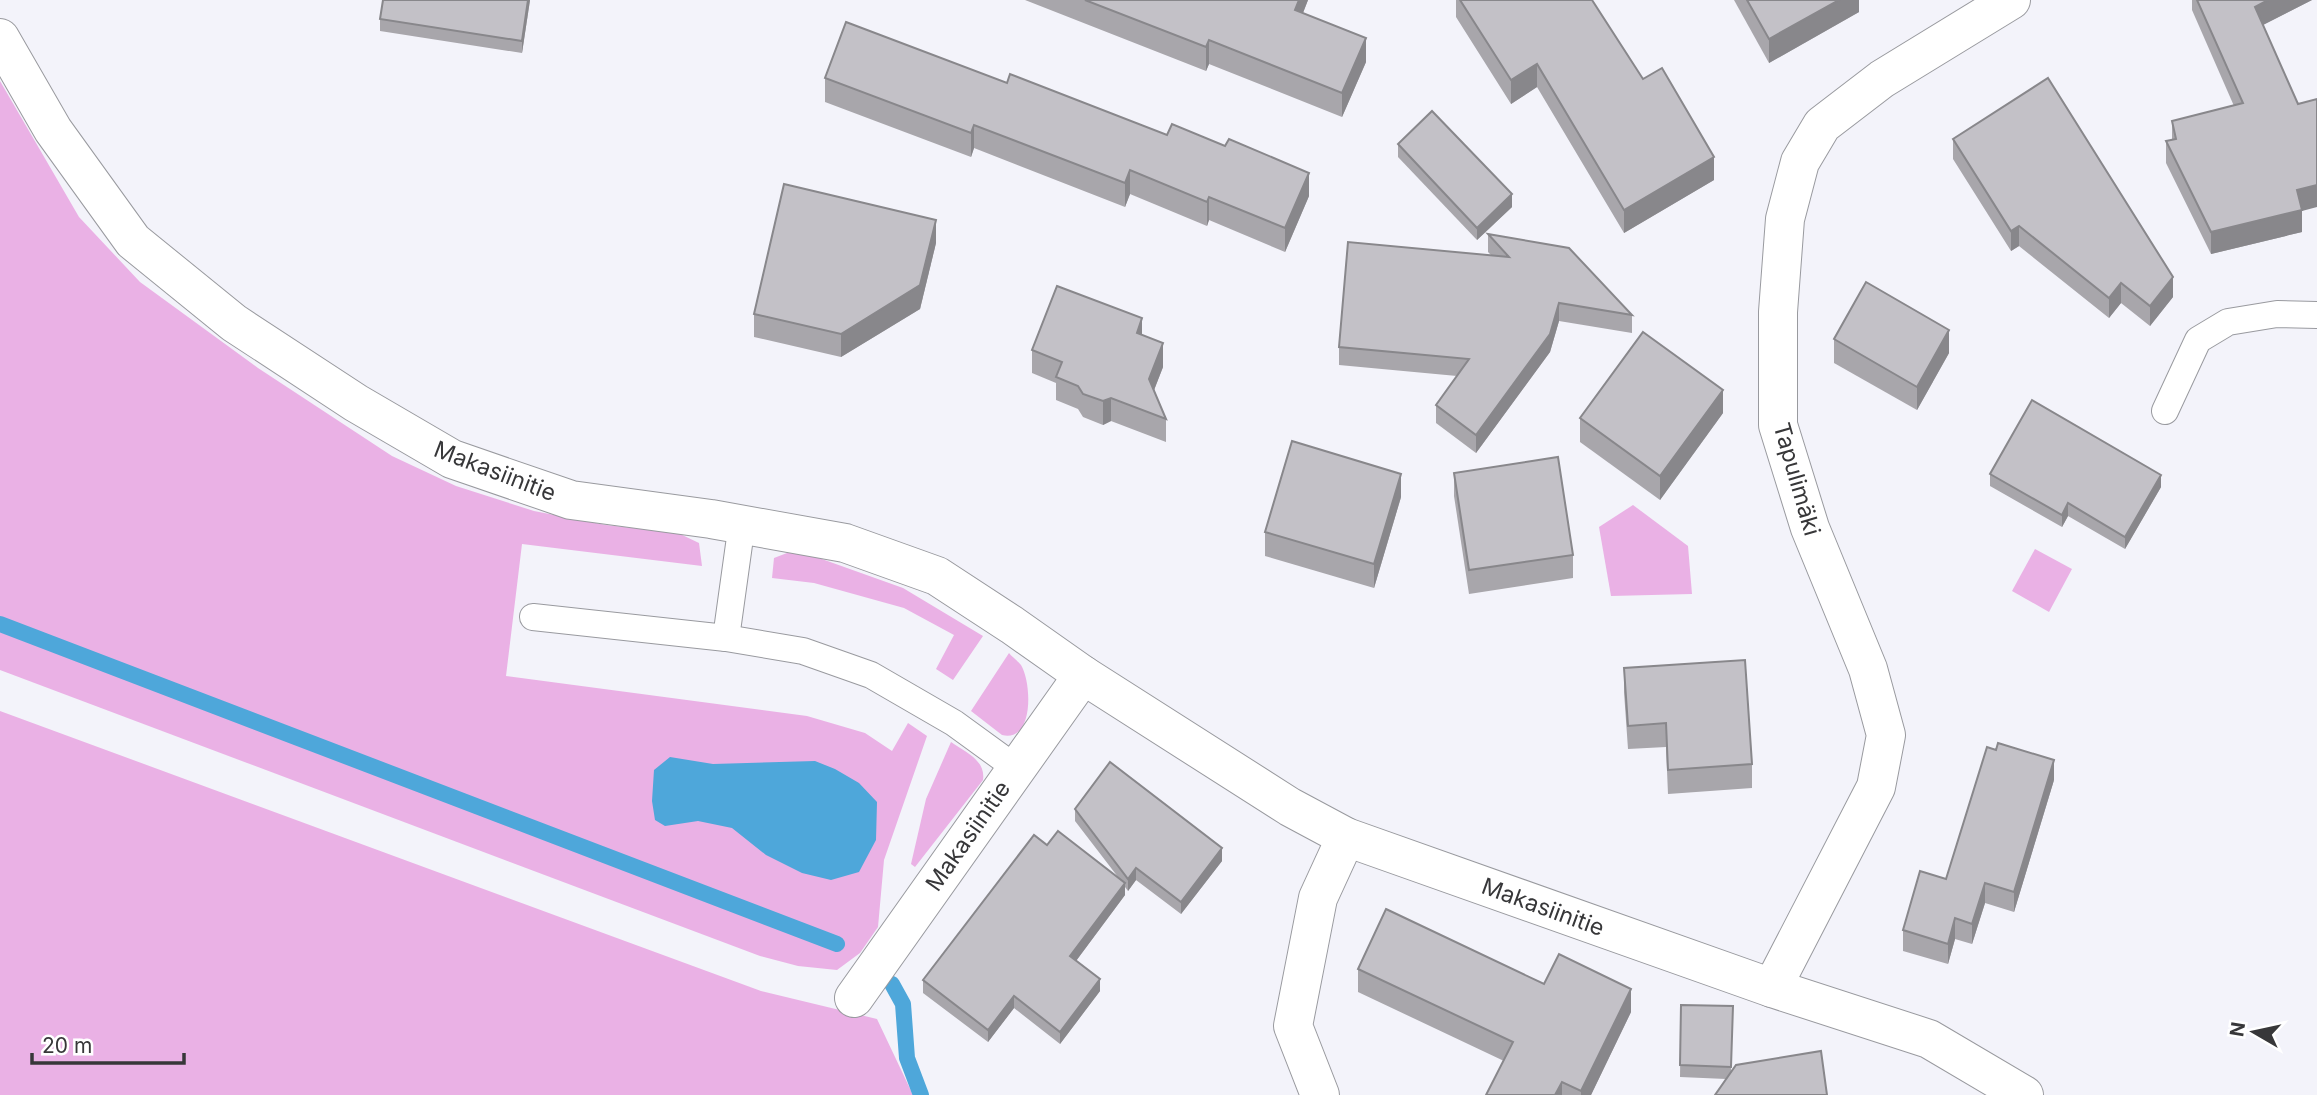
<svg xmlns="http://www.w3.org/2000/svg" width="2317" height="1095" viewBox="0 0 2317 1095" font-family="Inter,sans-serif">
<rect width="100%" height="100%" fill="#f3f3fa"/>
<g fill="#eab1e5">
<polygon points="0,81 79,217 140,282 258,368 392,456 456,486 534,511 606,525 678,533 699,543 702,566 522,544 506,676 807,716 865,733 892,751 908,723 927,736 884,860 878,927 860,953 837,970 798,966 760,956 0,670"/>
<polygon points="1633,505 1688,546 1692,594 1611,596 1599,527"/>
<polygon points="2035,549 2072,569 2049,612 2012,591"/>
<polygon points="787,553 805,553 903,588 983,636 953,680 936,669 954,635 904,608 814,583 772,578 774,558"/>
<path d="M 1009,653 C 1012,657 1018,661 1021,665 C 1032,683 1034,743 1002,735 L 971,711 Z"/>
<polygon points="0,711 761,991 877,1019 913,1095 0,1095"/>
<path d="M 951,742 C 965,752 986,760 983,780 L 915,867 L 911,864 L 926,799 Z"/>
</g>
<polygon fill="#4ea7da" points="670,757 713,764 815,761 835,769 859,783 877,802 876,840 859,872 831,880 802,873 766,855 732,828 698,821 665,826 655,820 652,801 654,770"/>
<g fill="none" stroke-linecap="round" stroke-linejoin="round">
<g stroke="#4ea7da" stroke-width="16">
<polyline points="0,624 837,944"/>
<polyline points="892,984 903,1004 907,1058 921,1095"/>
</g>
<defs>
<g id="lane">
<polyline points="2165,411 2198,340 2228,322 2277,314 2317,315"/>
<polyline points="533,617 726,638 803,651 871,675 954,723 1016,768"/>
<polyline points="726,638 742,523"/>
</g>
<g id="street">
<polyline points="0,38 53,130 133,241 234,323 356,403 452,459 571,500 711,519 845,543 937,576 1012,625 1083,675 1290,807 1346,837 1772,988 1929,1039 2024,1095"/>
<polyline points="1772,988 1876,787 1886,735 1868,669 1810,528 1778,425 1778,312 1785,219 1800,162 1822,125 1882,79 2011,0"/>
<polyline points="854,998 1083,675"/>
<polyline points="1320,1095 1293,1026 1318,898 1346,837"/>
</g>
</defs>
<use href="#lane" stroke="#999a9f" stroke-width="28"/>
<use href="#street" stroke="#999a9f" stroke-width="40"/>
<use href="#lane" stroke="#fff" stroke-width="26"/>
<use href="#street" stroke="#fff" stroke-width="38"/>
</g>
<g fill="#a8a6ab">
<polygon points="530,0 522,53 380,31 380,19"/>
<polygon points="1025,0 1308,0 1303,13 1366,62 1342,117 1209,64 1206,71"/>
<polygon points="1456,0 1592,0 1643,79 1714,180 1624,233 1537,87 1511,104 1456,17"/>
<polygon points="1734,0 1859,0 1859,12 1769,63"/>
<polygon points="2192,0 2312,0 2263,25 2302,211 2302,232 2211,254 2166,163 2166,141 2172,140 2172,121 2234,106 2192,10"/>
<polygon points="825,78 1309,196 1285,252 1209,220 1207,226 1130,194 1125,207 974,148 971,157 825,102"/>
<polygon points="1953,139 2173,297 2150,326 2121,303 2109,318 2019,246 2011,251 1953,159"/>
<polygon points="1398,144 1512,207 1477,240 1398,157"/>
<polygon points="1488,234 1632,315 1632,333 1559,321 1550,352 1476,453 1436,423 1436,405 1457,376 1339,365 1339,347 1491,255 1488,252"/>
<polygon points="936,243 920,309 841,357 754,337 754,314"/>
<polygon points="1142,336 1163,367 1154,390 1166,419 1166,442 1111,421 1103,425 1083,417 1078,409 1056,400 1056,383 1032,373 1032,350"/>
<polygon points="1834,339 1949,353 1917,410 1834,363"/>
<polygon points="1723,413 1660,500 1580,442 1580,418"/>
<polygon points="1454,473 1573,555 1573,578 1469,594 1454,496"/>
<polygon points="1990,474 2161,487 2125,549 2068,516 2062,527 1990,486"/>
<polygon points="1401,497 1374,588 1265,556 1265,532"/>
<polygon points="1624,668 1752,764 1752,788 1668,794 1666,747 1628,749 1624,692"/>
<polygon points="2054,780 2014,912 1985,903 1972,944 1955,939 1948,964 1903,951 1903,930 1946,879"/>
<polygon points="1075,809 1222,861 1181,914 1136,880 1128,891 1125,887 1125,895 1076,961 1100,991 1060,1044 1014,1008 988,1042 923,993 923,980 1047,845 1118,877 1075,821"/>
<polygon points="1358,969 1544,984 1631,1012 1591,1095 1486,1095 1504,1061 1358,992"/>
<polygon points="1681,1005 1733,1006 1731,1072 1726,1079 1680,1077"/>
</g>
<g fill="#88878b">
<polygon points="528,0 530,0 522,53 522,41"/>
<polygon points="1299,0 1308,0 1295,33 1295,10"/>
<polygon points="1839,0 1859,0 1859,12 1769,63 1769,39"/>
<polygon points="2268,0 2312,0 2255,29 2255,7"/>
<polygon points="1366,38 1366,62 1342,117 1342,93"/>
<polygon points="1209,40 1209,64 1206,71 1206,47"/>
<polygon points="1537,64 1537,87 1511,104 1511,80"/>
<polygon points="974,125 974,148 971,157 971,133"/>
<polygon points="1714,157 1714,180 1624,233 1624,210"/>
<polygon points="1130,170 1130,194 1125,207 1125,183"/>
<polygon points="1309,173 1309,196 1285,252 1285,228"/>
<polygon points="2317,185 2317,207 2302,211 2302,232 2211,254 2211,232 2297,190"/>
<polygon points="1512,194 1512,207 1477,240 1477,228"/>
<polygon points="1209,197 1209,220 1207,226 1207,202"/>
<polygon points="936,220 936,243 920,309 841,357 841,334"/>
<polygon points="2019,226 2019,246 2011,251 2011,231"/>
<polygon points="2173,277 2173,297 2150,326 2150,306"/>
<polygon points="2121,283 2121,303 2109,318 2109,298"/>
<polygon points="1559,303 1559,321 1550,352 1476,453 1476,435"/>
<polygon points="1142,318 1142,342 1137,333"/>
<polygon points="1949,330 1949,353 1917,410 1917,387"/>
<polygon points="1163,343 1163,367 1149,403 1149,379"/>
<polygon points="1723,390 1723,413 1660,500 1660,476"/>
<polygon points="1111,398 1111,421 1103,425 1103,401"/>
<polygon points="1401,474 1401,497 1374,588 1374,564"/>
<polygon points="2161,475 2161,487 2125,549 2125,537"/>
<polygon points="2068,503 2068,516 2062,527 2062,515"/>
<polygon points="2054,760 2054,780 2014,912 2014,892"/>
<polygon points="1222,848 1222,861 1181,914 1181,902"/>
<polygon points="1136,868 1136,880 1128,891 1128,879"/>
<polygon points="1125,883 1125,895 1070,969 1070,956"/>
<polygon points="1985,883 1985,903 1972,944 1972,924"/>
<polygon points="1955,918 1955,939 1948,964 1948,944"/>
<polygon points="1100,979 1100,991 1060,1044 1060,1032"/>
<polygon points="1631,989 1631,1012 1591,1095 1581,1095 1581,1091"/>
<polygon points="1014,996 1014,1008 988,1042 988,1030"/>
<polygon points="1562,1082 1562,1095 1555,1095"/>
</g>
<g fill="#c3c1c7" stroke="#88878b" stroke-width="2">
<polygon points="383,0 528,0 522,41 380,19"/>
<polygon points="1085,0 1299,0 1295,10 1366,38 1342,93 1209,40 1206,47"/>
<polygon points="1460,0 1592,0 1643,79 1662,68 1714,157 1624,210 1537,64 1511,80"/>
<polygon points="1747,0 1839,0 1769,39"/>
<polygon points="2197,0 2268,0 2255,7 2298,104 2317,99 2317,185 2297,190 2302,210 2211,232 2166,141 2176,139 2172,121 2243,103"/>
<polygon points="846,22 1007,83 1010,74 1167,135 1172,124 1225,146 1229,139 1309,173 1285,228 1209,197 1207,202 1130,170 1125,183 974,125 971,133 825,78"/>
<polygon points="2048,78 2173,277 2150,306 2121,283 2109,298 2019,226 2011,231 1953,139"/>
<polygon points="1432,111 1512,194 1477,228 1398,144"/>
<polygon points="784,184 936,220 920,285 841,334 754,314"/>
<polygon points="1488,234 1569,248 1632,315 1559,303 1550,334 1476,435 1436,405 1469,359 1339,347 1348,242 1509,257"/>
<polygon points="1866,282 1949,330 1917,387 1834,339"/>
<polygon points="1057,286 1142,318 1137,333 1163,343 1149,379 1166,419 1111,398 1103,401 1083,394 1078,386 1056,377 1062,362 1032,350"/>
<polygon points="1643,332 1723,390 1660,476 1580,418"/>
<polygon points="2032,400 2161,475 2125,537 2068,503 2062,515 1990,474"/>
<polygon points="1292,441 1401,474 1374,564 1265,532"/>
<polygon points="1558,457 1573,555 1469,570 1454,473"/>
<polygon points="1745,660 1752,764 1668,770 1666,723 1628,726 1624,668"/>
<polygon points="1998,743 2054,760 2014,892 1985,883 1972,924 1955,918 1948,944 1903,930 1920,871 1946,879 1987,747 1996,750"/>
<polygon points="1110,762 1222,848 1181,902 1136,868 1128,879 1075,809"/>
<polygon points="1058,831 1125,883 1070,956 1100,979 1060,1032 1014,996 988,1030 923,980 1034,835 1047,845"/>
<polygon points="1386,909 1544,984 1559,954 1631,989 1581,1091 1562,1082 1555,1095 1486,1095 1513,1042 1358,969"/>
<polygon points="1681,1005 1733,1006 1731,1067 1680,1065"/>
<polygon points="1821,1051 1827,1095 1715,1095 1736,1065"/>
</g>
<g text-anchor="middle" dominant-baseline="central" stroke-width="6" stroke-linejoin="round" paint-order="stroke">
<g font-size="23" fill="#373739" stroke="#fff">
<text transform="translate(495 471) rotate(21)">Makasiinitie</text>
<text transform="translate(1797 479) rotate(74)">Tapulimäki</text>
<text transform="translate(968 836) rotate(-55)">Makasiinitie</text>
<text transform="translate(1543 907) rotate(20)">Makasiinitie</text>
</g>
</g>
<g transform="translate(2254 1032) rotate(279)" stroke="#ffffff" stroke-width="5" paint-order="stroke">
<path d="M0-5L12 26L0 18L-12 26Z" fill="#373739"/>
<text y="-10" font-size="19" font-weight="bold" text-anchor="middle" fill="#373739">N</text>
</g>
<path d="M32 1053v10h152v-10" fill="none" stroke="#373739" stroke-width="3.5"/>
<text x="42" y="1053" font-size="21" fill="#373739" stroke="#ffffff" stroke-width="5" paint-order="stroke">20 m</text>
</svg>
